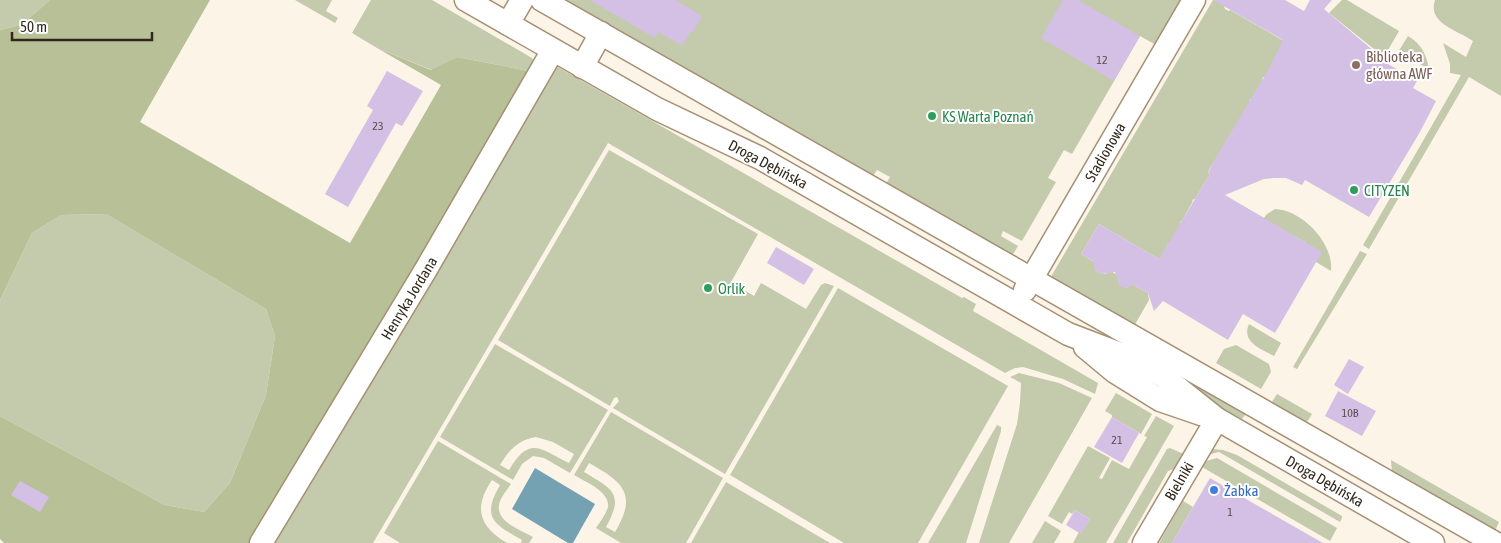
<svg xmlns="http://www.w3.org/2000/svg" width="1501" height="543" viewBox="0 0 1501 543" font-family="'Asap Condensed',sans-serif">
<rect width="100%" height="100%" fill="#fdf4e8"/>
<g fill="#c4caac" fill-rule="evenodd">
<polygon points="0,0 50,0 21,25 0,30"/>
<polygon points="295,0 332,0 326,11 338,18 335,23"/>
<polygon points="371,0 432,0 532,58 534,61 529,71 457,57 432,70 377,48 352,33"/>
<polygon points="557,0 1187,0 1156,45 1140,36 1072,154 1064,150 1048,178 1056,182 1022,241 1003,231 1001,236 1018,246 1012,256 939,213 884,187 890,177 877,170 871,179 655,56 658,52 655,50 652,54"/>
<polygon points="1213,0 1228,0 1224,6 1225,9 1229,11 1230,10 1284,41 1265,77 1263,77 1262,79 1263,80 1252,99 1251,99 1249,101 1250,102 1209,170 1208,173 1210,174 1195,199 1192,200 1193,201 1182,221 1180,222 1181,223 1170,243 1167,244 1169,245 1162,258 1159,259 1099,224 1081,254 1096,263 1095,270 1099,273 1106,274 1109,270 1119,276 1119,284 1126,288 1132,284 1148,293 1149,300 1133,328 1049,280"/>
<polygon points="1342,0 1347,0 1399,31 1384,57 1329,13"/>
<path d="M 1435,0 L 1501,0 L 1501,96 L 1469,77 L 1369,249 L 1363,245 L 1461,75 L 1450,73 L 1450,64 L 1443,43 L 1466,57 L 1473,41 C 1457,30 1427,23 1435,0 Z"/>
<path d="M 1408,36 C 1421,44 1426,53 1429,69 L 1398,52 Z"/>
<polygon points="556,66 962,298 964,297 976,304 973,311 1098,383 1095,394 1063,379 1023,367 1015,368 1005,373 608,143 373,543 270,543"/>
<polygon points="609,150 758,234 731,282 754,296 761,283 806,309 821,285 825,283 834,286 725,474 613,408 619,401 617,397 614,398 610,406 498,340"/>
<path d="M 1275,209 C 1302,210 1334,243 1331,271 L 1316,262 L 1305,242 L 1263,219 L 1267,214 Z"/>
<polygon points="106,214 266,309 275,336 266,395 230,483 204,512 165,505 0,416 0,300 32,233 61,215"/>
<polygon points="1360,251 1367,254 1297,369 1293,367"/>
<polygon points="838,288 1008,386 918,543 844,543 730,475"/>
<path d="M 1249,324 L 1281,343 L 1274,356 C 1261,349 1241,342 1249,324 Z"/>
<path d="M 495,344 L 608,410 L 570,473 L 544,458 L 533,456 L 522,464 L 513,480 L 440,437 ZM 536,437 L 553,442 L 574,454 L 569,463 C 540,449 530,435 509,470 L 500,465 C 509,450 518,440 536,437 Z"/>
<polygon points="1236,345 1269,364 1271,372 1261,389 1216,363 1224,349"/>
<polygon points="1183,372 1249,410 1242,419 1225,410 1180,378"/>
<polygon points="1019,373 1059,383 1092,398 1009,543 979,543 1017,424 1020,403 1021,383 1010,377"/>
<polygon points="1116,393 1152,414 1141,434 1112,417 1112,415 1105,411"/>
<polygon points="1277,394 1312,414 1304,427 1274,409 1272,402"/>
<path d="M 611,412 L 723,478 L 686,543 L 621,543 L 596,528 C 600,522 606,514 608,507 C 610,491 585,482 574,475 ZM 589,463 C 623,482 638,494 615,532 L 606,527 C 625,493 612,489 584,472 Z"/>
<polygon points="1156,416 1174,426 1106,543 1073,543 1079,532 1081,533 1090,519 1075,510 1072,514 1069,512 1062,524 1048,516 1088,446 1110,458 1099,478 1102,479 1112,460 1129,469 1147,437 1144,436"/>
<polygon points="997,425 1001,427 1001,431 966,543 928,543"/>
<path d="M 438,441 L 511,484 C 507,490 500,498 499,505 C 496,522 521,530 533,537 L 529,543 L 521,543 L 522,540 C 494,524 481,518 500,485 L 492,480 C 473,508 479,526 507,543 L 400,543 L 384,533 Z"/>
<polygon points="1170,448 1186,455 1179,467 1168,471 1127,543 1113,543 1167,449"/>
<polygon points="1213,449 1223,450 1237,455 1342,516 1342,518 1340,522 1219,452 1207,455 1209,451"/>
<polygon points="1217,458 1337,528 1330,541 1202,467 1206,461"/>
<polygon points="1391,460 1499,522 1493,535 1392,472"/>
<polygon points="726,482 830,543 691,543"/>
<polygon points="1183,501 1193,507 1172,543 1159,543"/>
<polygon points="1045,521 1061,531 1054,543 1032,543"/>
</g>
<polygon fill="#b8c098" points="50,0 210,0 140,122 350,243 441,85 377,48 431,70 457,57 529,71 252,543 4,543 0,539 0,416 165,505 204,512 230,483 266,395 275,336 266,309 106,214 61,215 32,233 0,300 0,30 21,25"/>
<polygon fill="#74a2b2" points="535,468 595,504 573,543 568,543 512,509"/>
<g fill="#d4c0e5">
<polygon points="590,0 675,0 702,16 693,32 691,31 682,45 658,32 655,38"/>
<polygon points="1063,0 1078,0 1140,36 1114,81 1041,38"/>
<polygon points="1213,0 1285,0 1304,11 1310,0 1332,0 1324,9 1375,52 1389,61 1388,64 1417,81 1413,88 1436,101 1420,132 1369,217 1305,180 1302,185 1286,178 1274,178 1264,179 1225,195 1322,252 1275,333 1243,314 1228,340 1163,301 1154,311 1148,293 1134,285 1126,288 1122,287 1119,284 1115,272 1102,274 1099,273 1095,270 1093,261 1081,254 1099,224 1159,259 1210,174 1208,173 1214,161 1271,65 1283,40"/>
<polygon points="387,71 423,91 402,126 396,123 348,207 325,194 373,110 367,106"/>
<polygon points="776,247 814,269 804,285 767,263"/>
<polygon points="1349,359 1364,367 1348,394 1334,385"/>
<polygon points="1338,391 1376,411 1362,436 1325,416"/>
<polygon points="1112,417 1139,433 1122,463 1094,447"/>
<polygon points="1210,478 1246,499 1323,543 1172,543"/>
<polygon points="20,481 49,497 40,512 11,495"/>
<polygon points="1075,510 1090,519 1081,534 1066,525"/>
</g>
<g fill="none" stroke-linecap="round" stroke-linejoin="round">
<defs>
<g id="minor">
<polyline points="466,0 657,109 760,158 1068,334 1123,355 1163,376 1217,419 1433,543"/>
<polyline points="542,0 1495,543"/>
<polyline points="508,24 522,0"/>
<polyline points="582,67 601,33"/>
<polyline points="1025,290 1194,0"/>
<polyline points="1085,347 1115,372 1160,400 1201,414"/>
<polyline points="261,543 425,271 553,50"/>
<polyline points="1144,543 1217,419"/>
</g>
</defs>
<use href="#minor" stroke="#a59073" stroke-width="25"/>
<use href="#minor" stroke="#fff" stroke-width="22"/>
</g>
<circle fill="#8d6e63" stroke="#fff" stroke-width="2" cx="1356" cy="65" r="5"/>
<g fill="#2e9e5b" stroke="#fff" stroke-width="2">
<circle cx="932" cy="116" r="5"/>
<circle cx="1354" cy="190" r="5"/>
<circle cx="708" cy="288" r="5"/>
</g>
<circle fill="#3f7fe0" stroke="#fff" stroke-width="2" cx="1214" cy="490" r="5"/>
<g text-anchor="middle" dominant-baseline="central" stroke-width="4" stroke-linejoin="round" paint-order="stroke">
<g font-size="12" fill="#5a4e4f">
<text x="1102" y="60">12</text>
<text x="378" y="126">23</text>
<text x="1350" y="413">10B</text>
<text x="1117" y="440">21</text>
<text x="1230" y="512">1</text>
</g>
<g font-size="15" fill="#785e54" stroke="#fff" text-anchor="start">
<text x="1366" y="56">Biblioteka<tspan x="1366" dy="17">główna AWF</tspan></text>
</g>
<g font-size="15" fill="#27864d" stroke="#fff" text-anchor="start">
<text x="942" y="116">KS Warta Poznań</text>
<text x="1364" y="190">CITYZEN</text>
<text x="718" y="288">Orlik</text>
</g>
<g font-size="15" fill="#31281d" stroke="#fff">
<text transform="translate(1105 152) rotate(-60)">Stadionowa</text>
<text transform="translate(768 164) rotate(28)">Droga Dębińska</text>
<text transform="translate(409 298) rotate(-59)">Henryka Jordana</text>
<text transform="translate(1179 481) rotate(-60)">Bielniki</text>
<text transform="translate(1325 481) rotate(30)">Droga Dębińska</text>
</g>
<g font-size="15" fill="#366cbe" stroke="#fff" text-anchor="start">
<text x="1224" y="490">Żabka</text>
</g>
</g>
<path d="M12 32v8h140v-8" fill="none" stroke="#31281d" stroke-width="2.5"/>
<text x="20" y="32" font-size="15" fill="#31281d" stroke="#ffffff" stroke-width="4" paint-order="stroke">50 m</text>
</svg>
